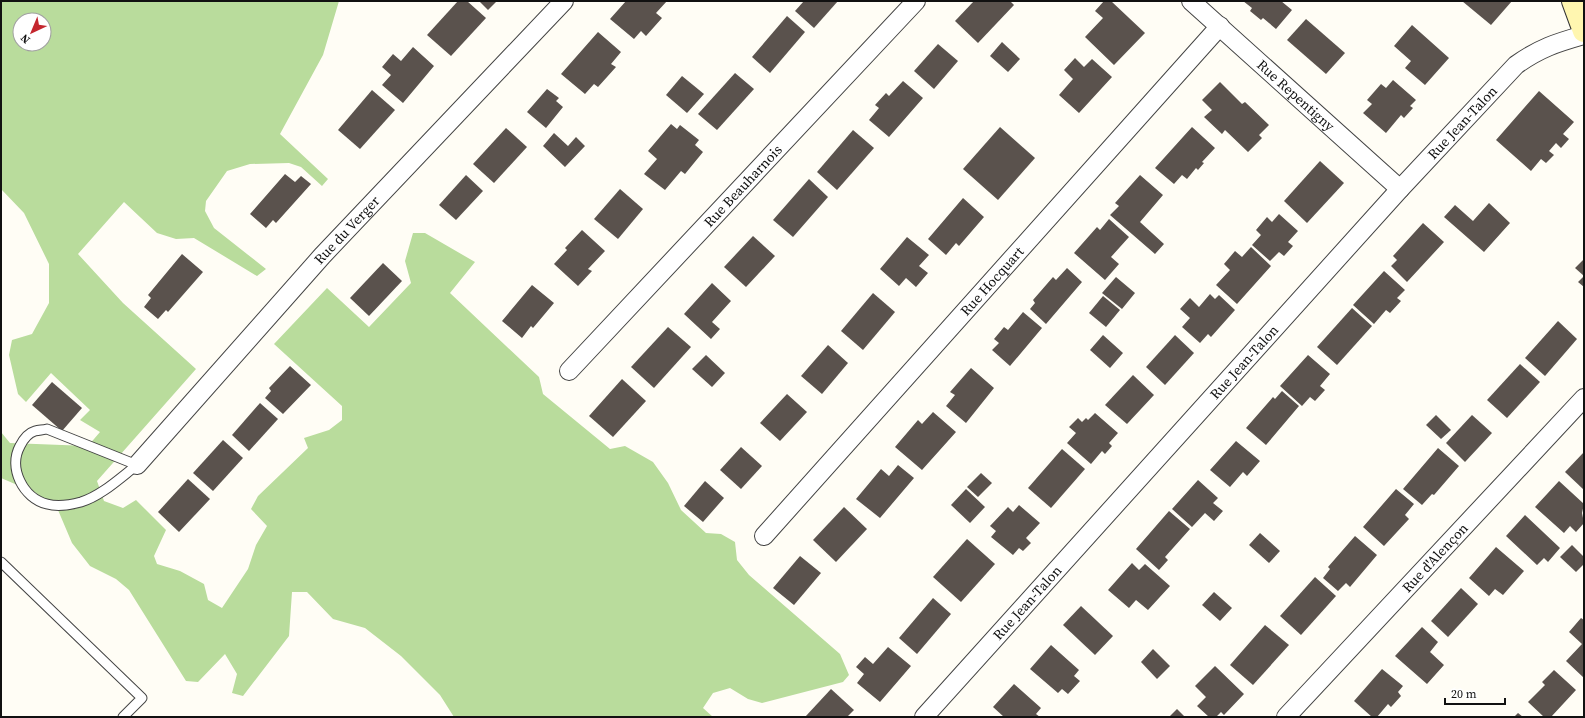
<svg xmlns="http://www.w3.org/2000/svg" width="1585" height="718" viewBox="0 0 1585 718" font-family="'Source Serif 4',serif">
<rect width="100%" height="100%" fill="#fffdf5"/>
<path fill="#b9dc9c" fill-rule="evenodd" d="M 1,1 L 339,1 L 323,55 L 280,134 L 328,179 L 322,186 L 301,167 L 289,163 L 250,164 L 227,171 L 206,201 L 205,211 L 214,228 L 266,269 L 257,276 L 194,238 L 176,239 L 157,233 L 124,202 L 78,254 L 123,303 L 196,369 L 97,481 L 104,501 L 123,508 L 136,500 L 166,530 L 154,556 L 157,564 L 180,571 L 204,584 L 208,600 L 222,608 L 248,569 L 256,545 L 267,526 L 251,509 L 258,496 L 308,448 L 304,438 L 329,430 L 342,420 L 342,406 L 274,344 L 327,288 L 369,327 L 411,283 L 405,261 L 413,233 L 425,233 L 475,262 L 450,293 L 539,377 L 543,394 L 610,449 L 625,446 L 653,462 L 668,483 L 681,510 L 706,533 L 721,534 L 735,542 L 737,560 L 749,575 L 840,654 L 849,675 L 843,682 L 762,703 L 748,699 L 730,688 L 713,693 L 703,708 L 713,717 L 454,717 L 440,695 L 401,656 L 365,628 L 333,619 L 307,592 L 292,592 L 289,636 L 243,696 L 232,693 L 237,674 L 225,654 L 198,682 L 186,681 L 129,590 L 116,579 L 90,566 L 72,543 L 58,510 L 36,493 L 1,478 L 1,432 L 10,443 L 88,446 L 100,432 L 80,420 L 90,410 L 51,373 L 26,402 L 18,394 L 9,355 L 12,340 L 32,334 L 49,303 L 49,264 L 24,213 L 1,189 ZM 20,20 L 44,20 L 44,44 L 20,44 Z"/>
<g fill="#5a524d">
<polygon points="458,1 467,1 486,18 451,56 427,35"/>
<polygon points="479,1 497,1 488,10"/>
<polygon points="626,1 667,1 656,13 662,18 646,36 641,31 634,39 610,19"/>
<polygon points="804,1 838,1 814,28 795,11"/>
<polygon points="974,1 1010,1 1014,5 978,43 955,21"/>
<polygon points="1104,1 1111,1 1145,33 1114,65 1085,37 1103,18 1095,11"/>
<polygon points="1243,1 1281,1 1292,10 1276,29 1263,18 1261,20 1250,11 1252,8"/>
<polygon points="1462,1 1512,1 1491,25"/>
<polygon points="787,16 805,32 770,73 752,57"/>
<polygon points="1306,19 1345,53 1326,74 1287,40"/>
<polygon points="1412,25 1449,58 1425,85 1405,68 1411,61 1394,46"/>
<polygon points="598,32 621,52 611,64 616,67 598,87 594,84 585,94 561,74"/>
<polygon points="1002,42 1020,59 1008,72 990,56"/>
<polygon points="938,44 958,61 934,89 914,71"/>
<polygon points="413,47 434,66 403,103 382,85 391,75 382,67 393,54 401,61"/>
<polygon points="1075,58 1084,67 1092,59 1112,77 1079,113 1059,95 1073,79 1064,70"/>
<polygon points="735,73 754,89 717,130 698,114"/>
<polygon points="682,76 704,94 687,113 666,95"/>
<polygon points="1393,80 1416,100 1410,106 1413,108 1404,118 1401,115 1386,133 1363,113 1372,104 1367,100 1381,84 1386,88"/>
<polygon points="903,81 923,98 889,137 869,120 879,108 875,105 886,93 889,96"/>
<polygon points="1220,82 1242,104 1245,102 1269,125 1259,135 1262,138 1248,152 1225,130 1222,134 1204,117 1212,110 1202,100"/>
<polygon points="547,89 559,98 556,101 563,107 546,128 527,112"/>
<polygon points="372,90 395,110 360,149 338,130"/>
<polygon points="1539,91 1574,122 1563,134 1569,139 1561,148 1556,143 1549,151 1554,155 1546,163 1541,159 1531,171 1496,140"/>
<polygon points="671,124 677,129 680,125 699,140 695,145 703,152 685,174 681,171 665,190 644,174 657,159 648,151"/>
<polygon points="1000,127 1035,158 998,200 963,169"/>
<polygon points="1192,127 1215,148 1202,162 1204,163 1198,170 1196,168 1187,179 1182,175 1174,184 1155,168"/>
<polygon points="506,128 527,147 494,183 473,164"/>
<polygon points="853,130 874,148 837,190 817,172"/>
<polygon points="554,133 568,146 576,137 585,146 565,167 543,146"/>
<polygon points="1320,161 1344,183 1307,223 1284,201"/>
<polygon points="285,174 295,182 301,176 311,184 276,223 273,220 266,228 250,214"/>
<polygon points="466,175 483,191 456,220 439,205"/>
<polygon points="1140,175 1163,195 1140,222 1164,244 1155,254 1110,215 1119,206 1115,203"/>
<polygon points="809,179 828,197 793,237 773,220"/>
<polygon points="620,189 643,209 618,239 594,219"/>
<polygon points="963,198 984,217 959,246 956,243 946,255 928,239"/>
<polygon points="1489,203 1510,223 1484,252 1444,217 1455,205 1473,221"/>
<polygon points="1279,214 1298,231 1288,242 1293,246 1284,256 1279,252 1270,261 1252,245 1261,235 1256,230 1267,217 1272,222"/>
<polygon points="1109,219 1129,237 1111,257 1119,264 1105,280 1074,253 1097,227 1100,230"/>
<polygon points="1423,223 1444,242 1407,282 1391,266 1397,260 1393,256"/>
<polygon points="582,230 605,251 588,269 592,271 578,286 554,264 567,250 565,248"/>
<polygon points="753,236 775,256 746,287 724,267"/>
<polygon points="907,237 929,255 919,266 928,273 916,287 906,278 899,286 880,269"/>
<polygon points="1251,247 1271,266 1237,304 1216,285 1230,270 1224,264 1235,251 1242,257"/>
<polygon points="182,254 203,272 168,312 166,310 158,319 144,307 151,298 148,295"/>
<polygon points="1584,259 1584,287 1578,282 1584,276 1575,268"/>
<polygon points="383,263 402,281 369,316 350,298"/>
<polygon points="1067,268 1082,282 1046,324 1030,309 1035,303 1033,300 1053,277 1056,280"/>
<polygon points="1384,271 1405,290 1397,298 1401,301 1390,313 1386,310 1374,324 1353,305"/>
<polygon points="1116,277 1135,293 1122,309 1102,293"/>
<polygon points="712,283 731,301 712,322 720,329 711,339 684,314"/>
<polygon points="532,285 554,303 533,328 531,326 522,338 502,321"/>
<polygon points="873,293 895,312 863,350 841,331"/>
<polygon points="1210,294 1215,299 1219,295 1235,310 1211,337 1208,334 1200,343 1182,327 1190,318 1180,309 1190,298 1199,307"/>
<polygon points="1103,296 1120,310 1106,327 1089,313"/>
<polygon points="1352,308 1372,326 1337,365 1317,347"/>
<polygon points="1023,312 1042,328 1010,366 992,350 999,343 994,339 1004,327 1008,330"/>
<polygon points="1558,321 1577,339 1545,376 1525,358"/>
<polygon points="668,327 691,347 654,388 631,367"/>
<polygon points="1103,335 1123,353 1110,368 1090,350"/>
<polygon points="1175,335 1194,353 1165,385 1146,367"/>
<polygon points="828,345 848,363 822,394 801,376"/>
<polygon points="706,355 725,373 712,387 692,369"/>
<polygon points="1308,355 1330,374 1320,386 1325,390 1315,401 1310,397 1302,406 1280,386"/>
<polygon points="1520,364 1540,382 1507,418 1487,400"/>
<polygon points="290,366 311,385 283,414 265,398 271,391 269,388"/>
<polygon points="971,368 994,388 966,423 946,406 955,395 950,392"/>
<polygon points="1133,375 1154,395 1127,424 1105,405"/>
<polygon points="622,379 646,401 613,437 589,416"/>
<polygon points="52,382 82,408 62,431 32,405"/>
<polygon points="1282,391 1299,406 1266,445 1246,428 1273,397 1275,399"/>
<polygon points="787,394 807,412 780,441 760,423"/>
<polygon points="260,403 278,419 249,451 232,435"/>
<polygon points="933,412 956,432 922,470 895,447 918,420 922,424"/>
<polygon points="1095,413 1118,433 1109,443 1112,446 1105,454 1102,451 1091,464 1067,443 1076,433 1069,427 1078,418 1082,422 1086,418 1088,420"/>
<polygon points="1436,415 1451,430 1441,439 1426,425"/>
<polygon points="1472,415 1492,433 1465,462 1446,443"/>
<polygon points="223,440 243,458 213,491 193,473"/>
<polygon points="1236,441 1260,461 1247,476 1243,472 1230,487 1210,470"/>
<polygon points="741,447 762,466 741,489 720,470"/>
<polygon points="1438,448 1459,466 1434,495 1432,494 1422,505 1403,489"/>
<polygon points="1062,449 1085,469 1051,508 1028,488"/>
<polygon points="1584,452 1584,490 1565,472"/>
<polygon points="898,465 914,478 880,518 856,499 881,469 889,476"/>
<polygon points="981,473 992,483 978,497 967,487"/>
<polygon points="188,479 210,499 179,532 158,512"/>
<polygon points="1198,480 1218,498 1213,503 1223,511 1214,521 1205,513 1192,527 1172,509"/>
<polygon points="705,481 724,498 703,522 684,506"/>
<polygon points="1559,481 1584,504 1582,513 1584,523 1576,532 1570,526 1564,533 1535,507"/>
<polygon points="966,489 985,507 970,523 951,505"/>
<polygon points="1396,489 1414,504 1405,515 1409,519 1384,546 1363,527"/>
<polygon points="1019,505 1040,523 1026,538 1031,543 1023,551 1019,548 1013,555 991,537 996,531 990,526 1008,507 1013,512"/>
<polygon points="844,507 867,529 836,562 813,540"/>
<polygon points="1169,511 1190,529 1165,557 1168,560 1159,570 1136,549"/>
<polygon points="1525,515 1560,548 1548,562 1544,558 1537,565 1506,536"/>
<polygon points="1260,533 1280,551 1269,563 1249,545"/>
<polygon points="1355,536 1377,555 1350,587 1346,583 1338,591 1323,578 1330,569 1328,567"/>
<polygon points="967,539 995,564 961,602 933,577"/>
<polygon points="1572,545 1584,557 1584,564 1576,572 1560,557"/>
<polygon points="1496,547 1524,571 1503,595 1495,589 1489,596 1469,578"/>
<polygon points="800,556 821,573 794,605 773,588"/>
<polygon points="1132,563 1139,570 1145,564 1170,586 1148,610 1136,600 1129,608 1108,590"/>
<polygon points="1315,577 1336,596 1301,635 1280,616"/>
<polygon points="1461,588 1478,604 1448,637 1431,621"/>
<polygon points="1214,592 1232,608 1220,621 1202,605"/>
<polygon points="933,598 951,614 917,654 899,638"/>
<polygon points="1081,606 1113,636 1095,655 1063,625"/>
<polygon points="1581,618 1584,620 1584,678 1566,661 1582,644 1569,632"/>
<polygon points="1265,625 1289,645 1253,685 1230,665"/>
<polygon points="1422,627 1438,642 1430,652 1444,665 1427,684 1395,656"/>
<polygon points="1051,645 1079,670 1074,676 1080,681 1068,694 1062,689 1058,693 1030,669"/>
<polygon points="888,647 911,666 880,702 857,683 864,674 856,667 865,657 873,664"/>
<polygon points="1153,649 1170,666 1157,679 1141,662"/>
<polygon points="1215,666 1244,694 1224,715 1221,712 1216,717 1209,717 1197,706 1206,697 1195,686"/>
<polygon points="1382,669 1403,686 1398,692 1401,696 1391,707 1388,704 1377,717 1372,717 1354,701"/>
<polygon points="1554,670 1576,690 1551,717 1544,717 1528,702 1545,685 1542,682"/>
<polygon points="1014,684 1041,708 1036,714 1040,717 1004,717 993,707"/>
<polygon points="831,689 854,710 847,717 805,717"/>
<polygon points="1177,709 1185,717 1169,717"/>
<polygon points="1518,713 1523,717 1514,717"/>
</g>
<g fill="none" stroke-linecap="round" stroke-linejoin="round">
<defs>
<g id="lane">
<path d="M 47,429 L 137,465 C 120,478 101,496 81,502 C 70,505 58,507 47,504 C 23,498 8,468 20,446 C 23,440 28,433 35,431 C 39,430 43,430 47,429 Z"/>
<polyline points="1,562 142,698 123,717"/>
</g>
<g id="street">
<path id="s1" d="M 1191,1 L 1400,189"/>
<path id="s2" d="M 569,371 L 916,1"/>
<path id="s3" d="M 137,465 L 322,256 L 564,1"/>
<path id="s4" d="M 764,536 L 1220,26"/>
<path id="s5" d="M 924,717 L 1400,189 L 1516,65 C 1540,48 1556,43 1584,35"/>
<path id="s6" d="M 1286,717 L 1584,398"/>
</g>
<polyline id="secondary" points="1573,1 1584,31"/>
</defs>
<use href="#lane" stroke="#444" stroke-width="11"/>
<use href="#street" stroke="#444" stroke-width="20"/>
<use href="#secondary" stroke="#333" stroke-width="24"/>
<use href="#lane" stroke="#fff" stroke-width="9"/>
<use href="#street" stroke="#fff" stroke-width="18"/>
<use href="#secondary" stroke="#fff6b0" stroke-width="22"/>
</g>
<g text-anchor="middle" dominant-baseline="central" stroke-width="4" stroke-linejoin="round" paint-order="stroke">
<g font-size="14" fill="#111" stroke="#fff">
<text stroke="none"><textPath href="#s1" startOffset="141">Rue Repentigny</textPath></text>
<text stroke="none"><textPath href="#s5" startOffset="802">Rue Jean-Talon</textPath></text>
<text stroke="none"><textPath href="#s2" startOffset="254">Rue Beauharnois</textPath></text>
<text stroke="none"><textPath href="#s3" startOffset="315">Rue du Verger</textPath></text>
<text stroke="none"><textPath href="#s4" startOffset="342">Rue Hocquart</textPath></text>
<text stroke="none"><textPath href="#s5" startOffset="478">Rue Jean-Talon</textPath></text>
<text stroke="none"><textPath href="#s6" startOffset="218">Rue d'Alençon</textPath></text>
<text stroke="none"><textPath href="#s5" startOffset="154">Rue Jean-Talon</textPath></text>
</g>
</g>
<rect width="1585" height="718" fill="none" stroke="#111111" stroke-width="4"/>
<g transform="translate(32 32) rotate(224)"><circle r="19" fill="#ffffff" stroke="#a0a0a0"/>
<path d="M0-3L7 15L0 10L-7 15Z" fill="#c4262e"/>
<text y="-6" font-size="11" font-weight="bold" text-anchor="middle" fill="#111111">N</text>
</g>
<path d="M1445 698v6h60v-6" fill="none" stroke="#111111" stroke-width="2"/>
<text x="1451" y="698" font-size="12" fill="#111111" stroke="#ffffff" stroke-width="3" paint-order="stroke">20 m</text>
</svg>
